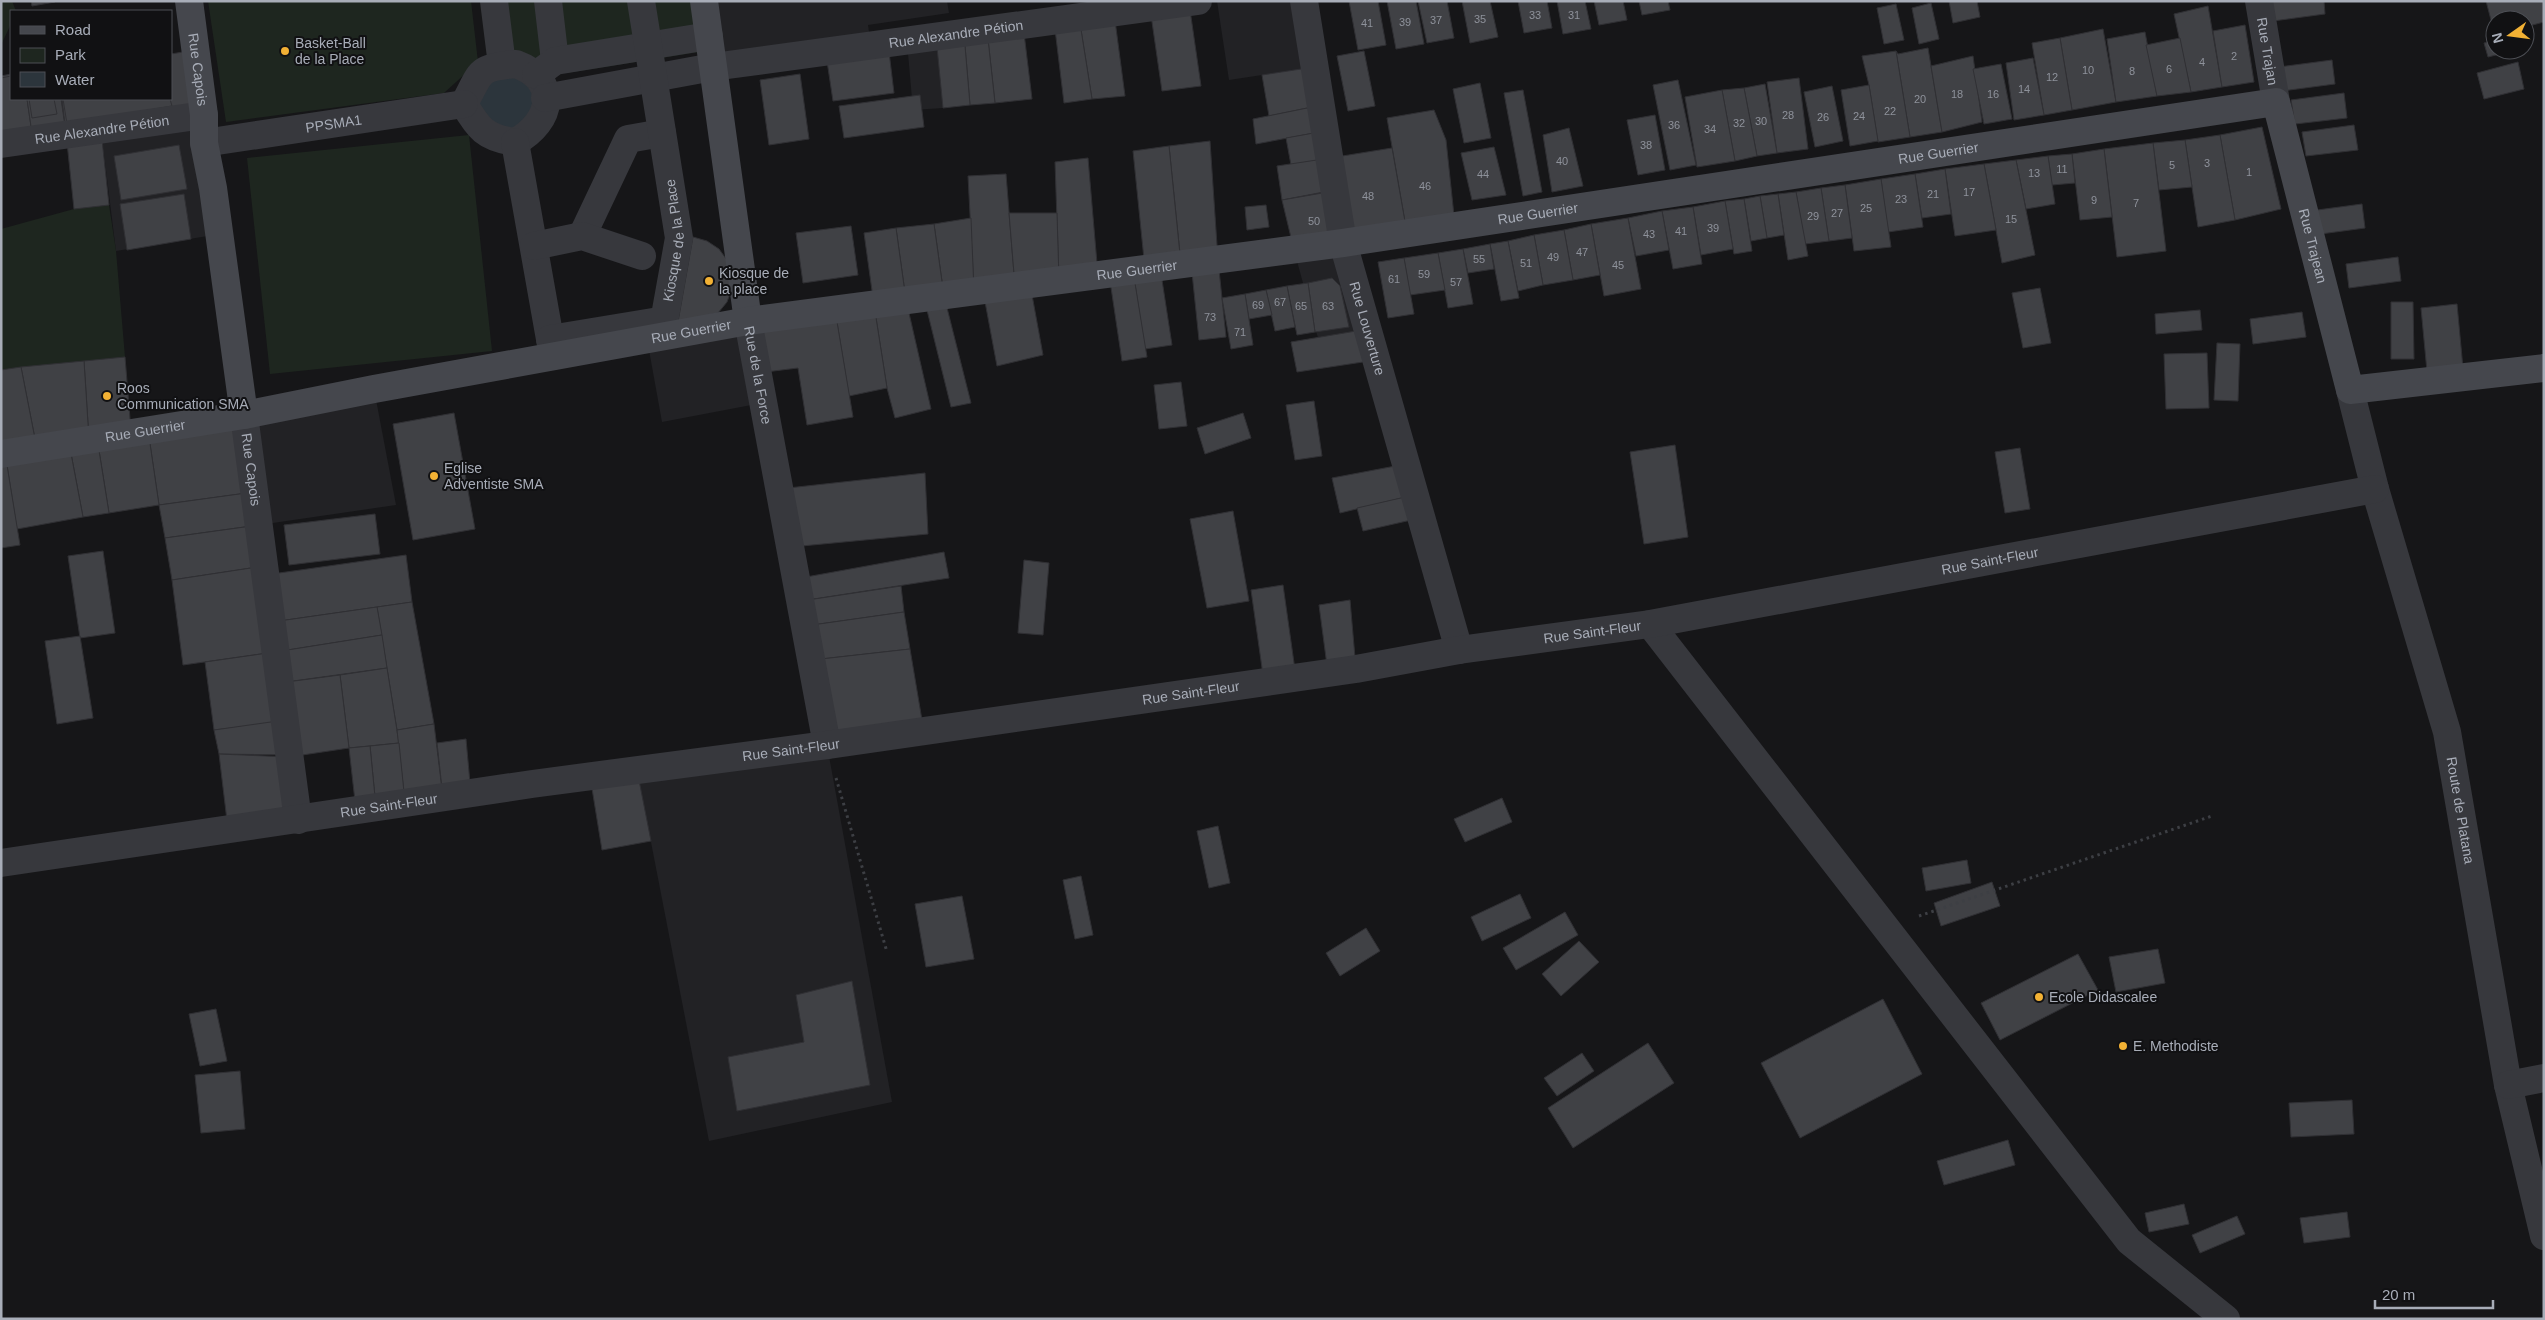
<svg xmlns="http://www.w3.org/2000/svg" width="2545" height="1320" viewBox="0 0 2545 1320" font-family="Arial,sans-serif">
<rect width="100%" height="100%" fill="#161618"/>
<g fill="#222225">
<polygon points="704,1 947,1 949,13 868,25 871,46 713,67"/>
<polygon points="1217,1 1304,1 1314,67 1229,80"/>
<polygon points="936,37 943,108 913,110 907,42"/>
<polygon points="204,115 220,234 116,251 101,130"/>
<polygon points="1343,243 1368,329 1318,338 1294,250"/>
<polygon points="748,321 762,403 662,422 647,339"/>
<polygon points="374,389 396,505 259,525 244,415"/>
<polygon points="827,745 892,1102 709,1141 637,770"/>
</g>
<g fill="#1e261f">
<polygon points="1,1 12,1 16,11 11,11 11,24 1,45"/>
<polygon points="208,1 471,1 478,62 444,93 226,122"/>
<polygon points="503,1 692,1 699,52 567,73 512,59"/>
<polygon points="469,135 492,351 270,374 247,158"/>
<polygon points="109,205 116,251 125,357 1,370 1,229 74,209"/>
</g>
<polygon fill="#2c353c" points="528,73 542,121 497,143 470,94 474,83"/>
<g fill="#404145" stroke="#303034">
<polygon points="31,1 55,1 55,2 32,6"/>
<polygon points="1349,1 1378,1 1386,45 1358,50"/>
<polygon points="1387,1 1416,1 1424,44 1396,49"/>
<polygon points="1418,1 1447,1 1454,38 1427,43"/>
<polygon points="1462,1 1490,1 1498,37 1470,43"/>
<polygon points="1518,1 1547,1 1552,28 1524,33"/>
<polygon points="1557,1 1585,1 1591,29 1563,34"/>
<polygon points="1594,1 1623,1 1627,20 1599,25"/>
<polygon points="1639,1 1668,1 1670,10 1642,15"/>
<polygon points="1949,1 1977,1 1980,17 1953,23"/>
<polygon points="2271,1 2324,1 2325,14 2273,21"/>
<polygon points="2486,1 2544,1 2544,22 2525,27 2525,20 2495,20 2495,35"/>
<polygon points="1189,3 1201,86 1162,91 1150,8"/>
<polygon points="1931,3 1939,39 1919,44 1912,8"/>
<polygon points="1896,4 1904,40 1884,44 1877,8"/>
<polygon points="2208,6 2222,87 2191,92 2174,14"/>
<polygon points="1114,13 1125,96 1092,99 1079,17"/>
<polygon points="1079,17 1092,99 1064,103 1054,21"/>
<polygon points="1023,25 1032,99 995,103 987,30"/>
<polygon points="2245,25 2254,82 2222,87 2213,31"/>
<polygon points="2103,29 2116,102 2072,110 2060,38"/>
<polygon points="987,30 995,103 970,105 964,34"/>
<polygon points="2145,32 2157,96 2116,102 2107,39"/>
<polygon points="964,34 970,105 943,108 936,37"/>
<polygon points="2060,38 2072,110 2044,115 2032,43"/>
<polygon points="2180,38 2191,92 2157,96 2146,45"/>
<polygon points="2495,41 2495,50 2516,50 2488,57 2484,43"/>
<polygon points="1928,48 1942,132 1910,137 1896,51 1898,54"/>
<polygon points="195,50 204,115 101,130 92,99 171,99 171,54"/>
<polygon points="1364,51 1375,106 1348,111 1337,56"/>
<polygon points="1896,51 1910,137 1878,142 1869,85 1862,56"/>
<polygon points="889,52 894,93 833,101 827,61"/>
<polygon points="1973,56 1982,122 1942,132 1931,66"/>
<polygon points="2033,58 2044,115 2014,120 2006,63"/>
<polygon points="2332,60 2335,84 2282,91 2279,67"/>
<polygon points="2518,62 2524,89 2484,99 2477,73"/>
<polygon points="2001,64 2012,119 1984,124 1973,69"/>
<polygon points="1314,67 1322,105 1269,116 1262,75"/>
<polygon points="11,74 11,99 24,99 28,123 1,128 1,76"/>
<polygon points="800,74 809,139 769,145 760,80"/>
<polygon points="11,76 11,99 27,99 33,140 1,144 1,78"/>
<polygon points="1799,78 1808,149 1777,153 1767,82"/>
<polygon points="1678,80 1696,165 1670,170 1653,85"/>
<polygon points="1480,83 1491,138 1464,143 1453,89"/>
<polygon points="1765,84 1777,153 1757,156 1744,88"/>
<polygon points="1869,85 1878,141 1850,146 1841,90"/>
<polygon points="1832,86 1843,141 1815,147 1804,92"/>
<polygon points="1744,88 1757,156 1735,161 1722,90"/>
<polygon points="1523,90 1542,192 1523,196 1504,93"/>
<polygon points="1722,90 1735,161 1697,167 1685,97"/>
<polygon points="2344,93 2347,118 2295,124 2291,100"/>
<polygon points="920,95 924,127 844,138 839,106"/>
<polygon points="27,99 61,99 66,133 33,140"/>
<polygon points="29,99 54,99 57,114 32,118"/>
<polygon points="62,99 92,99 101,130 66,133"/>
<polygon points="63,99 170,99 172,106 67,124"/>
<polygon points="1322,105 1325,131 1256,144 1253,119"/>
<polygon points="1434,110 1446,140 1455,225 1407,233 1387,118"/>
<polygon points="1655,115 1665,170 1638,175 1627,120"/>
<polygon points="2354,125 2358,150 2306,156 2302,132"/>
<polygon points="2262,127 2281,209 2235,220 2220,135"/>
<polygon points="1569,128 1583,186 1552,192 1543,135"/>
<polygon points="101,130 109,205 74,209 66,133"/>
<polygon points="1325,131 1330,158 1291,165 1286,138"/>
<polygon points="2220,135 2235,220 2198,227 2185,140"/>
<polygon points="2185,140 2192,187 2159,190 2153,143"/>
<polygon points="1210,141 1218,260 1181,264 1169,146"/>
<polygon points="2153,143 2166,251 2117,257 2104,149"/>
<polygon points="179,145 187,189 121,200 114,156"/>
<polygon points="1169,146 1181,264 1145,269 1133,151"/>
<polygon points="1494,147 1506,195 1472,200 1461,153"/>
<polygon points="1392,148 1407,233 1343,243 1330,158"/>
<polygon points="2104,149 2112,217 2080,220 2072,154"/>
<polygon points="2072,154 2075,183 2052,185 2048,156"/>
<polygon points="2048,156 2055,204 2026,209 2016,160"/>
<polygon points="1088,158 1098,275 1059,280 1055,162"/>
<polygon points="1330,158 1334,190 1282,200 1277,166"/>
<polygon points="2016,160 2035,255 2002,263 1984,164"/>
<polygon points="1984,164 1996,230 1955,236 1945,169"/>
<polygon points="1945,169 1951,214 1922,218 1915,174"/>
<polygon points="1006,174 1015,286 974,291 968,176"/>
<polygon points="1915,174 1923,227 1888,232 1881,179"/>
<polygon points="1881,179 1891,247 1854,251 1845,185"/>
<polygon points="1845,185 1852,238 1829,241 1821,188"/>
<polygon points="1821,188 1829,241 1805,244 1796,192"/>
<polygon points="1334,191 1343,243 1294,250 1282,200"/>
<polygon points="1796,192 1808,256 1788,260 1778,194"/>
<polygon points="184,194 191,239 127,250 120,204"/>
<polygon points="1778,194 1784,235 1767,238 1760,196"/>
<polygon points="1760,196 1767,238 1751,241 1744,199"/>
<polygon points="1744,199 1752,251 1734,254 1725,201"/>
<polygon points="1725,201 1733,249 1701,255 1693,207"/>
<polygon points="2362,204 2365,228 2313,235 2310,211"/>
<polygon points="1266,205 1269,227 1247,230 1245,207"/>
<polygon points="1693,207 1702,264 1673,269 1662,211"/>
<polygon points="1662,211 1669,250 1636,256 1628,218"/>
<polygon points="1009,213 1057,213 1059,280 1015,286"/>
<polygon points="971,218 974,291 944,296 934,224"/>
<polygon points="1628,218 1641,289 1604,296 1591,224"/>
<polygon points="934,224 944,296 906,300 896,228"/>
<polygon points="1591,224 1600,275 1573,280 1564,230"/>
<polygon points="851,226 858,275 803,283 796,233"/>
<polygon points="896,228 906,300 874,305 864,233"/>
<polygon points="1564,230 1573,280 1543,285 1534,235"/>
<polygon points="1534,235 1543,285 1518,291 1508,241"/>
<polygon points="693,237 707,241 719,249 727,260 732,288 727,302 718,313 678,322"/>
<polygon points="1508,241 1519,298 1501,301 1490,244"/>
<polygon points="1490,244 1494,269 1468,273 1463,249"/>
<polygon points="1463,249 1473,304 1448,308 1438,253"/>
<polygon points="1438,253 1445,290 1410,295 1404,258"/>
<polygon points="2398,257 2401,281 2349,288 2346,264"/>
<polygon points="1404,258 1414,314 1388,318 1378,262"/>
<polygon points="1218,260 1226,337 1199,340 1191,263"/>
<polygon points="1160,267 1172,345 1145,349 1133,271"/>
<polygon points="1133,271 1147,357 1122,361 1109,274"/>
<polygon points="1332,278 1340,286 1349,327 1315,332 1308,283"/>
<polygon points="1308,283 1315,332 1297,335 1287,286"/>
<polygon points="1030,284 1043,355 997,366 983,291"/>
<polygon points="1287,286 1295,327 1275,331 1266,290"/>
<polygon points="2040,288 2051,343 2023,348 2012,293"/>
<polygon points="1266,290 1272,315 1249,319 1245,294"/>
<polygon points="1245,294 1253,345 1231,349 1222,298"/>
<polygon points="944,296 971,403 951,407 924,298"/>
<polygon points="906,300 931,409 895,418 887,388 874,305"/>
<polygon points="2391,302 2413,302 2414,359 2391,359"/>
<polygon points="2457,304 2464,379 2428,382 2421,308"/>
<polygon points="874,305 887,388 849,396 835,310"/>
<polygon points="835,310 853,417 807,425 798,368 757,373 748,321"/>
<polygon points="2200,310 2202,330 2156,334 2155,314"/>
<polygon points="2302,312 2306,337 2253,344 2250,319"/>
<polygon points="1368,329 1376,360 1297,372 1291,342"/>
<polygon points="2217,343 2240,344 2238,401 2214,400"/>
<polygon points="2207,353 2209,408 2166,409 2164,354"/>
<polygon points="125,357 131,431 89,439 84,361"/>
<polygon points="84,361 89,439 37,449 21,367"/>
<polygon points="21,367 37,449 1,454 1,370"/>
<polygon points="1181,382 1187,426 1159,429 1154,385"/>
<polygon points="1314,401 1322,456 1295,460 1286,405"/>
<polygon points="454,413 475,529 413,540 393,424"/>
<polygon points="1243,413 1251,438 1205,454 1197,428"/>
<polygon points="244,415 254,492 159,505 148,430"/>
<polygon points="148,430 159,505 109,513 97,438"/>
<polygon points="97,438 109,513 83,517 69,443"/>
<polygon points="69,443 83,517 17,529 5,453"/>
<polygon points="1675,445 1688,537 1644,544 1630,452"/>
<polygon points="2020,448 2030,509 2005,513 1995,452"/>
<polygon points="5,453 20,545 1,548 1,454"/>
<polygon points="1406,464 1414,495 1340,513 1332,478"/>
<polygon points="925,473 928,534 791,547 779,489"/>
<polygon points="254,492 259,525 165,538 159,505"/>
<polygon points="1414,495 1420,518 1363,531 1357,508"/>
<polygon points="1233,511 1249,601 1207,608 1190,519"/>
<polygon points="375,514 380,554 289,565 284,525"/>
<polygon points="259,525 264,566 172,580 165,538"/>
<polygon points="103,551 115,633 80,638 68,556"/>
<polygon points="944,552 949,578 801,601 795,579"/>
<polygon points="406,555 412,602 272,622 265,575"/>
<polygon points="1024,560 1049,563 1043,635 1018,633"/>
<polygon points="264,566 275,652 183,665 172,580"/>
<polygon points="1283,585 1296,677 1264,682 1251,590"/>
<polygon points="901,586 904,612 805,626 801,601"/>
<polygon points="1350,600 1356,669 1328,673 1319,605"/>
<polygon points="412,602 434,724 397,730 377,607"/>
<polygon points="377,607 382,635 275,652 272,622"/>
<polygon points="904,612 910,649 812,660 805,626"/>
<polygon points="382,635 387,668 279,683 275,652"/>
<polygon points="80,636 93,718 57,724 45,641"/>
<polygon points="910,649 924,732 827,745 812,660"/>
<polygon points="275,652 284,722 214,730 205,662"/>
<polygon points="387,668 399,743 349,748 340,675"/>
<polygon points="340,675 349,748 289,757 279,683"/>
<polygon points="285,720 290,755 219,754 214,730"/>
<polygon points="434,724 443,797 405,802 397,730"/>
<polygon points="466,739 471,794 443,797 437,743"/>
<polygon points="399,743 405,802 376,807 370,746"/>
<polygon points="370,746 376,807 356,810 349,748"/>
<polygon points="219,754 289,757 298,820 228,829"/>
<polygon points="637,770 651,841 602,850 590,776"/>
<polygon points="1502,798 1512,822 1465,842 1454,819"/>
<polygon points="1218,826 1230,883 1209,888 1197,831"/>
<polygon points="1967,860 1971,883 1926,891 1922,868"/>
<polygon points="1081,876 1093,935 1075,939 1063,880"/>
<polygon points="1992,882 2000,906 1941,926 1934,903"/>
<polygon points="1520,894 1531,918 1482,941 1471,917"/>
<polygon points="962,896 974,959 926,967 915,904"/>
<polygon points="1565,912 1578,935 1516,970 1503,948"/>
<polygon points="1366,928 1380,951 1340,976 1326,953"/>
<polygon points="1579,941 1599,962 1561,996 1542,974"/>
<polygon points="2158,949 2165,983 2116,992 2109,957"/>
<polygon points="2078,954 2098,990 2000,1040 1981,1003"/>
<polygon points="852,981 870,1085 737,1111 728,1057 804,1042 796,995"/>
<polygon points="1883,999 1922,1074 1800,1138 1761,1063"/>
<polygon points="216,1009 227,1061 200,1066 189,1014"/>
<polygon points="1648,1043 1674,1083 1573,1148 1548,1108"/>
<polygon points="1582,1053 1594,1071 1557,1096 1544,1078"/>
<polygon points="240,1071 245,1129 201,1133 195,1075"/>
<polygon points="2352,1100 2354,1134 2291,1137 2289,1103"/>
<polygon points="2008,1140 2015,1165 1944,1185 1937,1161"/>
<polygon points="2184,1204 2189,1224 2149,1232 2145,1213"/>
<polygon points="2347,1212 2350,1237 2304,1243 2300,1218"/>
<polygon points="2237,1216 2245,1234 2200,1253 2192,1235"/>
</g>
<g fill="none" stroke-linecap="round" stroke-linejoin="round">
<g stroke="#3d3f44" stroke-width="3" stroke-dasharray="2.5 4" stroke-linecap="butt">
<polyline points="836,778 887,952"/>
<polyline points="1919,916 2212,816"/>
</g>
<g stroke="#37383d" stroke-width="28">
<polyline points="494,1 502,65"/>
<polyline points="548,1 555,61"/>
<path id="s1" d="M 1304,1 L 1343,243 L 1459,650"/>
<path id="s2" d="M 2259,1 L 2276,102"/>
<path d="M 516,64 C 560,80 553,122 515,142 C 485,138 478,128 464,104 C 482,71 476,68 516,64 Z"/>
<polyline points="536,75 555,61 709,36"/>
<path id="s3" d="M 545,98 L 713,67 L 1198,1"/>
<polyline points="515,142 553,356"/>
<path id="s4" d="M 204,143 L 464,104"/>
<path id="s5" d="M 1,144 L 204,115"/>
<polyline points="582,236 628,139 662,133"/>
<polyline points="534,246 582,236 642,256"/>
<path id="s6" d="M 748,321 L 827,745"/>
<path id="s7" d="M 550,339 L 659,321 L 665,316 L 679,238 L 641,1"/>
<path id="s8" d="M 2350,390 L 2375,489 L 2447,732 L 2508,1085 L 2544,1236"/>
<path id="s9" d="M 244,415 L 298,820"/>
<polyline points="1650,624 2129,1241 2226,1319"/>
<path id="s10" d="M 1,863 L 532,784 L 827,745 L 1356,669 L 1459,650 L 1650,624 L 2375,489"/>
<polyline points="2508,1085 2544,1078"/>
</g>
<g stroke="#45474d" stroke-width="28">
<path id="s11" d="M 189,1 L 204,115 L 204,143 L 213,188 L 244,415"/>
<polyline points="704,1 748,321"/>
<path id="s12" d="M 1,454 L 244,415 L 374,389 L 748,321 L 1343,243 L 2276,102 L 2350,390 L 2544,368"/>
</g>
</g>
<g fill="#f2b134" stroke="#111113" stroke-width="2">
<circle cx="285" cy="51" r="5"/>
<circle cx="709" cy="281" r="5"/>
<circle cx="107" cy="396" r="5"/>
<circle cx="434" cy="476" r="5"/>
<circle cx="2039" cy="997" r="5"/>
<circle cx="2123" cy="1046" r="5"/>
</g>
<g text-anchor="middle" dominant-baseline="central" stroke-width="4" stroke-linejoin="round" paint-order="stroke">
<g font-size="11" fill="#8e929b">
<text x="1535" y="15">33</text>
<text x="1574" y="15">31</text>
<text x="1480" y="19">35</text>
<text x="1436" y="20">37</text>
<text x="1405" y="22">39</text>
<text x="1367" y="23">41</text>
<text x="2234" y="56">2</text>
<text x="2202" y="62">4</text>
<text x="2169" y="69">6</text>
<text x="2088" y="70">10</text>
<text x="2132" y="71">8</text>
<text x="2052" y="77">12</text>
<text x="2024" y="89">14</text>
<text x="1957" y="94">18</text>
<text x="1993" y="94">16</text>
<text x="1920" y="99">20</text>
<text x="1890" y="111">22</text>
<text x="1788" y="115">28</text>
<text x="1859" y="116">24</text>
<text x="1823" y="117">26</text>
<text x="1761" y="121">30</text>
<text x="1739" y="123">32</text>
<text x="1674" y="125">36</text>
<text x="1710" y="129">34</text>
<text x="1646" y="145">38</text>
<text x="1562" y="161">40</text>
<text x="2207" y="163">3</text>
<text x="2172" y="165">5</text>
<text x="2062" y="169">11</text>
<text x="2249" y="172">1</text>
<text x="2034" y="173">13</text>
<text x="1483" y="174">44</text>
<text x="1425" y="186">46</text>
<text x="1969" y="192">17</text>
<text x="1933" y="194">21</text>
<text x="1368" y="196">48</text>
<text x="1901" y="199">23</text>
<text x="2094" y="200">9</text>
<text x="2136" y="203">7</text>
<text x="1866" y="208">25</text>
<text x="1837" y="213">27</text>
<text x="1813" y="216">29</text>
<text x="2011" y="219">15</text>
<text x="1314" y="221">50</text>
<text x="1713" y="228">39</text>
<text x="1681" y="231">41</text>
<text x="1649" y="234">43</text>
<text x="1582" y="252">47</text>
<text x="1553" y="257">49</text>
<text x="1479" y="259">55</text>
<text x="1526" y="263">51</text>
<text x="1618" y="265">45</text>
<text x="1424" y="274">59</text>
<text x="1394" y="279">61</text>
<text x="1456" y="282">57</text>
<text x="1280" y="302">67</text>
<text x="1258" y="305">69</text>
<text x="1301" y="306">65</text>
<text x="1328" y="306">63</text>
<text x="1210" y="317">73</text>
<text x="1240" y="332">71</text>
</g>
<g font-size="14" fill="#a8adb8" stroke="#111113">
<text stroke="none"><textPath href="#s3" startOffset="416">Rue Alexandre Pétion</textPath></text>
<text stroke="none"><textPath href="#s2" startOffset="51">Rue Trajan</textPath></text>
<text stroke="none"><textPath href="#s11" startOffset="69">Rue Capois</textPath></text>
<text stroke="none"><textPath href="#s4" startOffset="131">PPSMA1</textPath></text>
<text stroke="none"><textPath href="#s5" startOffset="102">Rue Alexandre Pétion</textPath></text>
<text stroke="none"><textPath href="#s12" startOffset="1961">Rue Guerrier</textPath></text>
<text stroke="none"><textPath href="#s12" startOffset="1556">Rue Guerrier</textPath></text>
<text stroke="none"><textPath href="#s7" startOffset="195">Kiosque de la Place</textPath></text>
<text stroke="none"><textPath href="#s12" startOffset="2451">Rue Trajean</textPath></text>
<text stroke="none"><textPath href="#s12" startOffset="1151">Rue Guerrier</textPath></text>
<text stroke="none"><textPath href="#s1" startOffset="334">Rue Louverture</textPath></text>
<text stroke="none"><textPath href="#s12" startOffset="701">Rue Guerrier</textPath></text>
<text stroke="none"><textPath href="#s6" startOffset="55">Rue de la Force</textPath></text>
<text stroke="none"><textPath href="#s12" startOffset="146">Rue Guerrier</textPath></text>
<text stroke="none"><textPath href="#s9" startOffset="55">Rue Capois</textPath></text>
<text stroke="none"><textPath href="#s10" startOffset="2012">Rue Saint-Fleur</textPath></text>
<text stroke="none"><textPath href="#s10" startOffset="1608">Rue Saint-Fleur</textPath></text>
<text stroke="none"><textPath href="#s10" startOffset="1202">Rue Saint-Fleur</textPath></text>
<text stroke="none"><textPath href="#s10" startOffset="798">Rue Saint-Fleur</textPath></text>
<text stroke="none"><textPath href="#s10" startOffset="392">Rue Saint-Fleur</textPath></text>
<text stroke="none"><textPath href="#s8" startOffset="435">Route de Platana</textPath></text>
</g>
<g font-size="14" fill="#a8adb8" stroke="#111113" text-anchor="start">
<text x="295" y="43">Basket-Ball<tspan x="295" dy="16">de la Place</tspan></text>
<text x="719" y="273">Kiosque de<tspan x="719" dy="16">la place</tspan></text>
<text x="117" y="388">Roos<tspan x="117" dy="16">Communication SMA</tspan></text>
<text x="444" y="468">Eglise<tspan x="444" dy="16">Adventiste SMA</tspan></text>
<text x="2049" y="997">Ecole Didascalee</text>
<text x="2133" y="1046">E. Methodiste</text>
</g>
</g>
<rect width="2545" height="1320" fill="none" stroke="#a8adb8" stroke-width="5"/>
<rect x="10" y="10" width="162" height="90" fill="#111113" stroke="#4d4f55"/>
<rect x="20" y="26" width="25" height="8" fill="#45474d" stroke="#4d4f55"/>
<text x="55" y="35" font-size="15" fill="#a8adb8">Road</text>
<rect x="20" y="48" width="25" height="15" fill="#1e261f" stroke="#4d4f55"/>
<text x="55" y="60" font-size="15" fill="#a8adb8">Park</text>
<rect x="20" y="72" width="25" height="15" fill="#2c353c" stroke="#4d4f55"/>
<text x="55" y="85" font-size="15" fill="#a8adb8">Water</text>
<g transform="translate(2510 35) rotate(256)"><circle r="24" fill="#111113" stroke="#4d4f55"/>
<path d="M0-4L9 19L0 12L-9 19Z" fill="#f2b134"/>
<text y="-8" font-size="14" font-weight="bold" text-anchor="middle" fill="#a8adb8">N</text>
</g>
<path d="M2375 1300v8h118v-8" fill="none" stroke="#a8adb8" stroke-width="2.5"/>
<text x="2382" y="1300" font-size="15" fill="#a8adb8" stroke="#111113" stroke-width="4" paint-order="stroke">20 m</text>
</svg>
